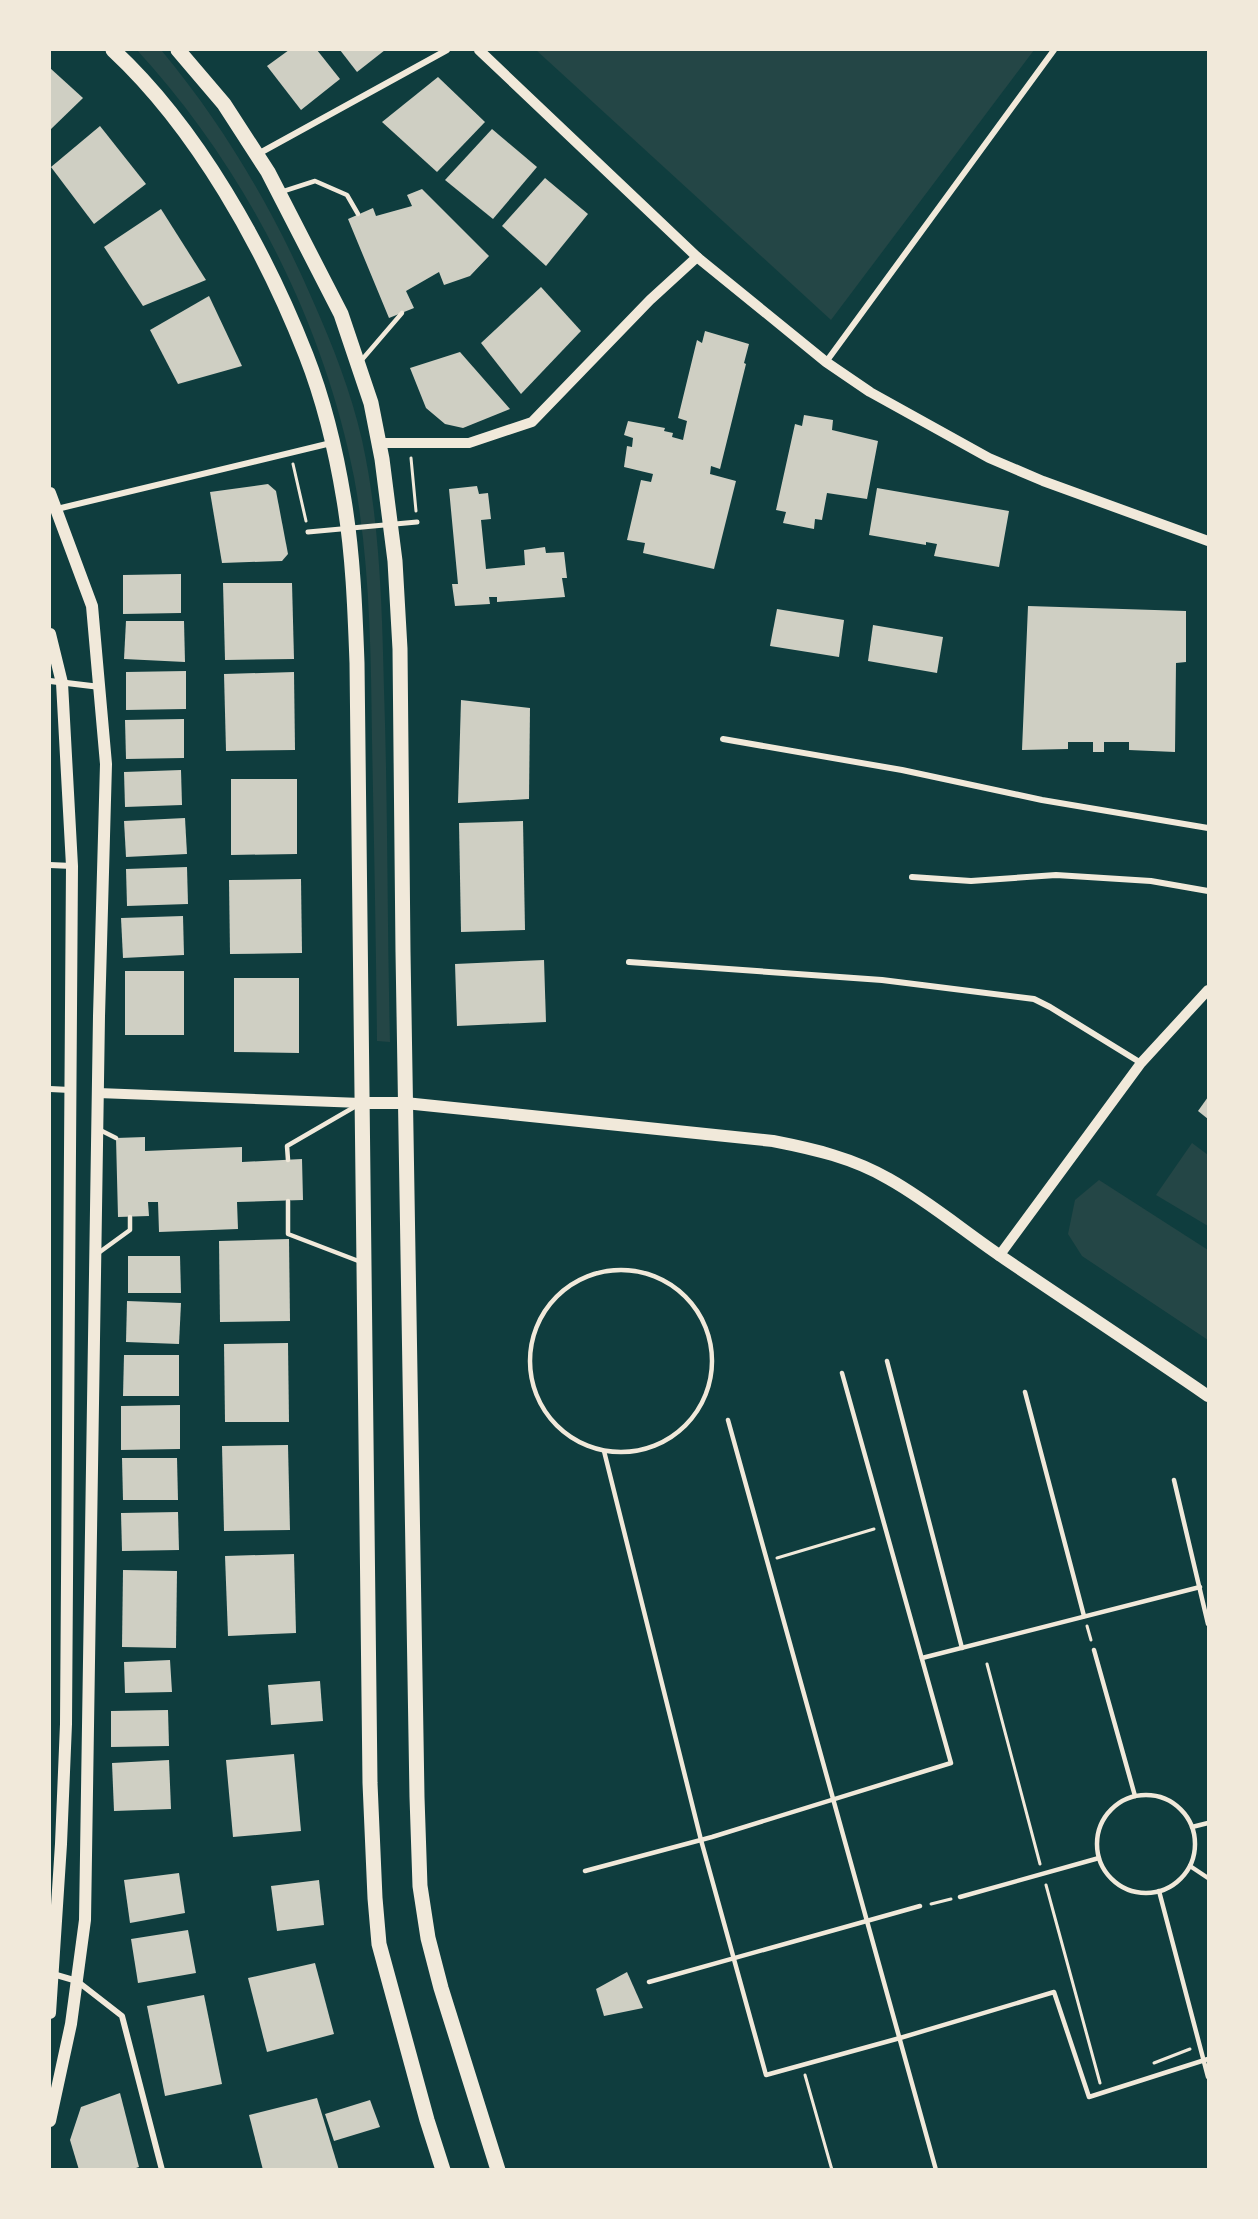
<svg xmlns="http://www.w3.org/2000/svg" width="1258" height="2219" viewBox="0 0 1258 2219" font-family="'Fira Sans Condensed',sans-serif">
<rect width="100%" height="100%" fill="#0f3d3e"/>
<g fill="#244646">
<path d="M 137,50 L 162,51 C 225,127 274,211 313,301 C 333,346 351,392 362,440 C 380,522 382,607 384,690 C 388,807 387,924 390,1042 L 377,1041 C 376,941 374,841 372,740 C 371,653 370,563 354,477 C 324,322 244,166 137,50 Z"/>
<polygon points="536,50 1034,50 831,320"/>
<polygon points="1192,1143 1208,1155 1208,1226 1156,1195"/>
<polygon points="1099,1180 1208,1250 1208,1340 1082,1256 1068,1234 1075,1200"/>
</g>
<g fill="#cfcfc3">
<polygon points="289,50 317,50 340,79 301,110 267,66"/>
<polygon points="340,50 385,50 357,72"/>
<polygon points="50,68 83,98 50,130"/>
<polygon points="438,77 485,122 437,172 382,122"/>
<polygon points="100,126 146,184 94,224 51,167"/>
<polygon points="492,129 537,167 493,219 445,180"/>
<polygon points="545,178 588,214 546,266 502,226"/>
<polygon points="422,189 489,256 470,276 444,285 439,272 406,291 414,308 389,318 348,219 373,208 376,216 412,206 407,195"/>
<polygon points="161,209 206,280 143,306 104,247"/>
<polygon points="541,287 581,331 521,394 481,343"/>
<polygon points="209,296 242,366 178,384 150,330"/>
<polygon points="705,331 749,344 744,363 746,364 720,469 711,466 710,474 736,481 714,569 643,553 645,543 627,540 641,480 651,482 653,474 624,467 627,446 632,447 633,438 624,435 628,421 665,428 664,431 673,433 672,437 683,440 687,421 678,418 697,340 702,343"/>
<polygon points="460,352 510,409 463,428 445,424 426,408 410,368"/>
<polygon points="804,415 833,420 832,430 878,441 867,499 827,493 822,520 815,519 814,529 783,523 786,512 776,510 795,424 802,426"/>
<polygon points="268,484 276,491 288,554 282,561 222,563 210,492"/>
<polygon points="477,486 479,494 488,493 491,519 481,520 486,569 525,565 524,550 545,547 546,553 564,552 567,578 562,578 565,597 497,602 497,597 489,597 490,604 455,606 452,584 458,584 449,489"/>
<polygon points="877,488 1009,511 999,567 934,556 937,544 926,542 926,545 869,535"/>
<polygon points="181,574 181,613 123,614 123,575"/>
<polygon points="223,583 292,583 294,659 225,660"/>
<polygon points="1028,606 1186,611 1186,662 1176,663 1175,752 1129,750 1129,742 1104,742 1104,752 1093,752 1093,742 1068,742 1068,749 1022,750"/>
<polygon points="777,609 844,620 839,657 770,646"/>
<polygon points="126,621 184,621 185,662 124,659"/>
<polygon points="873,625 943,637 937,673 868,661"/>
<polygon points="186,671 186,709 126,710 126,672"/>
<polygon points="294,672 295,750 226,751 224,674"/>
<polygon points="461,700 530,708 529,799 458,803"/>
<polygon points="184,719 184,758 126,759 125,720"/>
<polygon points="181,770 182,805 125,807 124,772"/>
<polygon points="231,779 297,779 297,854 231,855"/>
<polygon points="185,818 187,854 126,857 124,821"/>
<polygon points="523,821 525,930 461,932 459,823"/>
<polygon points="187,867 188,904 127,906 126,869"/>
<polygon points="301,879 302,953 230,954 229,880"/>
<polygon points="183,916 184,955 123,958 121,918"/>
<polygon points="544,960 546,1022 457,1026 455,964"/>
<rect x="125" y="971" width="59" height="64"/>
<polygon points="234,978 299,978 299,1053 234,1052"/>
<polygon points="1208,1097 1208,1119 1198,1111"/>
<polygon points="145,1137 145,1151 242,1147 242,1162 302,1159 303,1200 237,1202 238,1229 159,1232 158,1202 148,1202 149,1216 118,1217 116,1138"/>
<polygon points="289,1239 290,1321 220,1322 219,1241"/>
<polygon points="128,1256 180,1256 181,1293 128,1293"/>
<polygon points="127,1301 181,1303 179,1344 126,1342"/>
<polygon points="288,1343 289,1422 225,1422 224,1344"/>
<polygon points="124,1355 179,1355 179,1396 123,1396"/>
<polygon points="180,1405 180,1449 121,1450 121,1406"/>
<polygon points="288,1445 290,1530 224,1531 222,1446"/>
<polygon points="122,1458 177,1458 178,1500 123,1500"/>
<polygon points="178,1512 179,1550 122,1551 121,1513"/>
<polygon points="294,1554 296,1633 228,1636 225,1556"/>
<polygon points="123,1570 177,1571 176,1648 122,1647"/>
<polygon points="170,1660 172,1692 125,1693 124,1662"/>
<polygon points="320,1681 323,1721 271,1725 268,1685"/>
<polygon points="168,1710 169,1746 111,1747 111,1711"/>
<polygon points="294,1754 301,1831 233,1837 226,1760"/>
<polygon points="169,1760 171,1809 114,1811 112,1763"/>
<polygon points="179,1873 185,1913 130,1923 124,1880"/>
<polygon points="319,1880 324,1925 277,1931 271,1886"/>
<polygon points="188,1930 196,1973 138,1983 131,1939"/>
<polygon points="315,1963 334,2034 267,2052 248,1978"/>
<polygon points="627,1972 643,2008 604,2016 596,1989"/>
<polygon points="204,1995 222,2084 165,2096 147,2006"/>
<polygon points="120,2093 139,2167 130,2170 79,2170 70,2140 81,2107"/>
<polygon points="317,2098 339,2170 263,2170 249,2115"/>
<polygon points="370,2100 380,2127 334,2141 325,2114"/>
</g>
<g fill="none" stroke-linecap="round" stroke-linejoin="round">
<g stroke="#f1e9da" stroke-width="3">
<polyline points="411,458 416,511"/>
<polyline points="293,464 306,521"/>
<polyline points="777,1558 874,1529"/>
<polyline points="1087,1626 1091,1640"/>
<polyline points="987,1664 1040,1864"/>
<polyline points="1046,1885 1100,2083"/>
<polyline points="931,1904 951,1899"/>
<polyline points="1154,2063 1190,2049"/>
<polyline points="805,2075 832,2170"/>
</g>
<g stroke="#f1e9da" stroke-width="4.5">
<polyline points="281,192 315,181 347,195 358,214"/>
<polyline points="360,362 402,313"/>
<polyline points="100,1130 116,1138"/>
<polyline points="288,1160 287,1146 356,1106"/>
<polyline points="288,1201 288,1234 361,1262"/>
<polyline points="97,1254 130,1230 130,1217"/>
<circle cx="621" cy="1361" r="91"/>
<polyline points="887,1361 962,1648"/>
<polyline points="1025,1392 1084,1616"/>
<polyline points="728,1420 936,2170"/>
<polyline points="604,1451 701,1840 766,2075 900,2038 1054,1992 1089,2097 1208,2059"/>
<polyline points="1174,1480 1208,1624"/>
<polyline points="1094,1650 1135,1796"/>
<polyline points="922,1658 1200,1587"/>
<circle cx="1146" cy="1844" r="49"/>
<polyline points="1192,1827 1208,1823"/>
<polyline points="1190,1866 1208,1878"/>
<polyline points="585,1871 712,1837 951,1763 842,1373"/>
<polyline points="1159,1891 1208,2077"/>
<polyline points="960,1897 1099,1858"/>
<polyline points="649,1982 920,1906"/>
</g>
<polyline stroke="#f1e9da" stroke-width="5" points="308,532 417,522"/>
<g stroke="#f1e9da" stroke-width="6">
<polyline points="258,154 447,50"/>
<polyline points="826,362 1054,50"/>
<polyline points="57,509 331,443"/>
<polyline points="50,681 100,687"/>
<polyline points="723,739 902,770 1042,800 1208,828"/>
<polyline points="50,865 72,866"/>
<polyline points="912,877 971,881 1056,875 1151,881 1208,891"/>
<polyline points="629,962 882,980 1034,999 1050,1007 1141,1063"/>
<polyline points="50,1089 70,1090"/>
<polyline points="53,1974 77,1981 122,2016 162,2170"/>
</g>
<g stroke="#f1e9da" stroke-width="10">
<polyline points="479,50 697,257 826,362 870,392 989,458 1043,481 1208,541"/>
<polyline points="379,443 469,443 532,422 650,300 697,257"/>
<polyline points="98,1093 361,1103"/>
<polyline points="999,1256 1141,1063 1208,990"/>
</g>
<g stroke="#f1e9da" stroke-width="12">
<polyline points="50,493 92,606 106,764 99,1016 85,1920 71,2024 50,2121"/>
<polyline points="50,634 62,683 72,866 66,1724 61,1844 50,2013"/>
<path d="M 361,1103 L 405,1103 L 773,1141 C 814,1149 853,1158 889,1179 C 930,1202 966,1233 1005,1259 C 1073,1305 1141,1350 1208,1396"/>
</g>
<g stroke="#f1e9da" stroke-width="15">
<path d="M 113,50 C 197,128 264,248 306,355 C 324,401 336,451 344,500 C 353,554 355,609 357,663 L 370,1783 L 375,1898 L 379,1944 L 427,2120 L 443,2170"/>
<polyline points="178,50 224,104 268,172 341,314 371,403 382,459 395,561 400,649 403,952 417,1797 420,1886 428,1938 441,1988 498,2170"/>
</g>
</g>
<rect width="1258" height="2219" fill="none" stroke="#f1e9da" stroke-width="102"/>
</svg>
